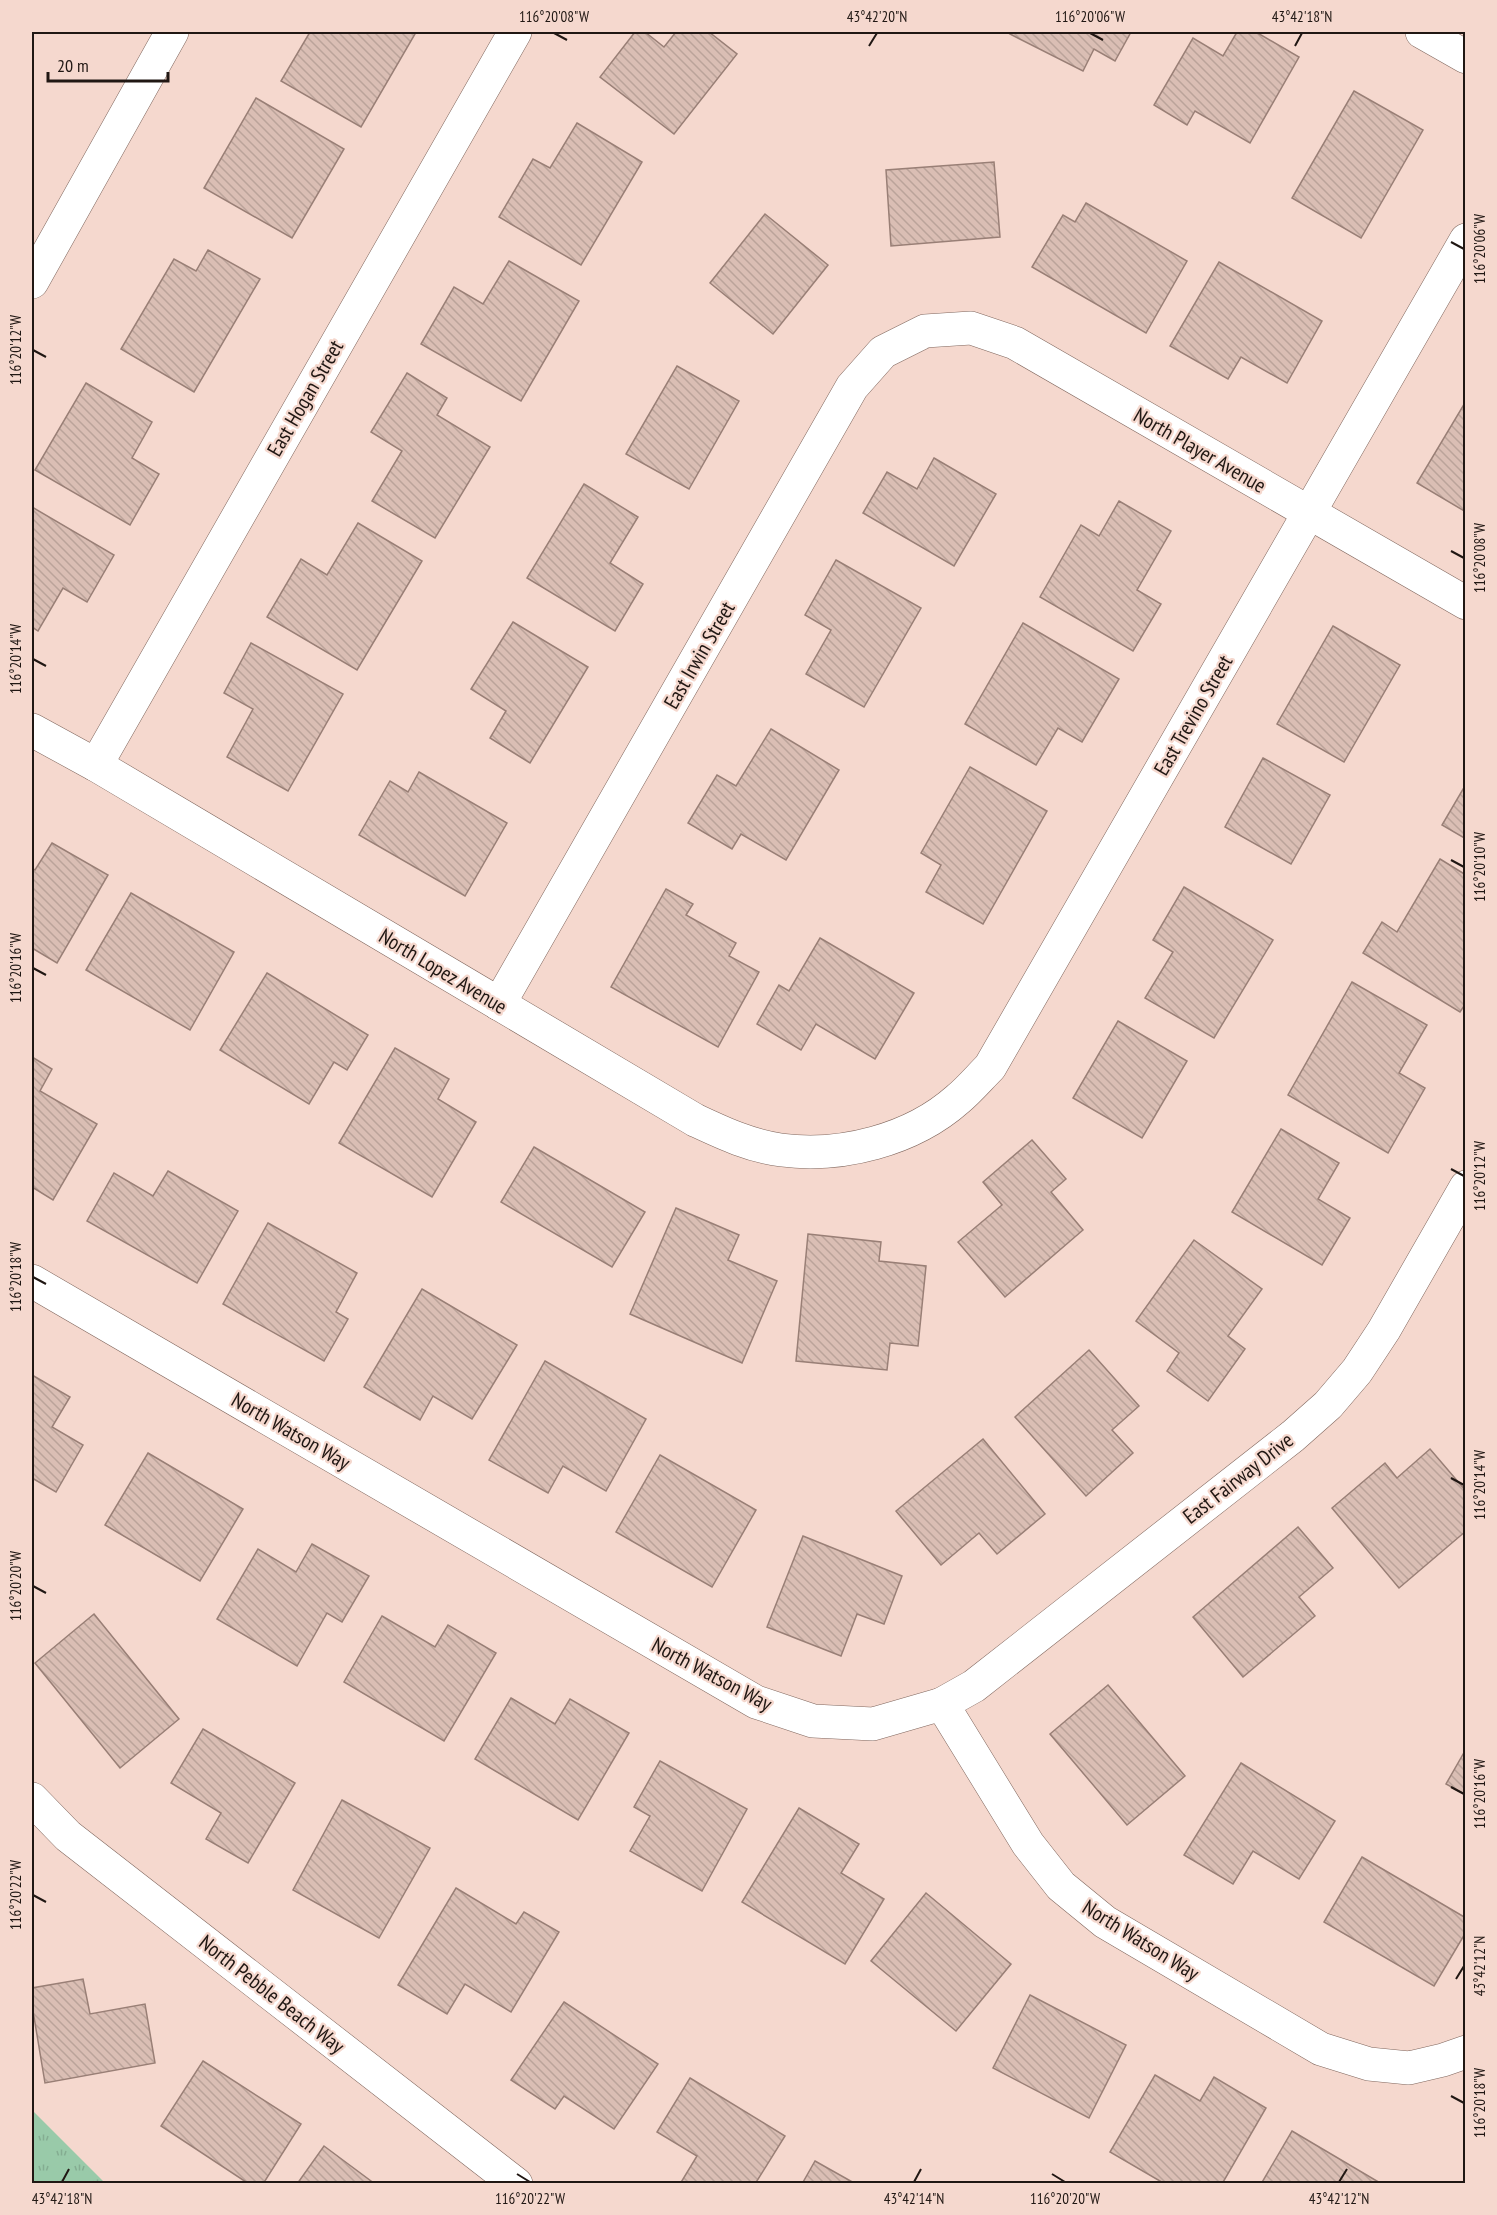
<svg xmlns="http://www.w3.org/2000/svg" width="1497" height="2215" viewBox="0 0 1497 2215" font-family="'PT Sans Narrow',sans-serif">
<defs>
<pattern id="grass-tufts" width="24" height="20" patternUnits="userSpaceOnUse" patternTransform="scale(1.5)"><rect width="24" height="20" fill="#99caa9"/><path d="M3 7l-1-3M5 7V3M7 7l1-3M15 17l-1-3M17 17v-4M19 17l1-3" fill="none" stroke="#84ad91"/></pattern>
<pattern id="building-back-hatch" width="6" height="6" patternUnits="userSpaceOnUse" patternTransform="scale(1.5)"><rect width="6" height="6" fill="#dabeb4"/><path d="M-1 5l2 2M0 0l6 6M5-1l2 2" fill="none" stroke="#bba39a"/></pattern>
</defs>
<rect width="100%" height="100%" fill="#f5d8ce"/>
<polygon fill="url(#grass-tufts)" points="32,2110 105,2183 32,2183"/>
<g fill="url(#building-back-hatch)" stroke="#997f76" stroke-width="1.5">
<polygon points="310,32 412,32 415,34 361,127 281,81"/>
<polygon points="635,32 645,32 664,47 676,32 709,32 737,54 674,134 600,77"/>
<polygon points="1012,32 1131,32 1115,61 1094,49 1083,71 1010,34"/>
<polygon points="1237,32 1256,32 1299,57 1250,143 1195,111 1187,125 1154,105 1193,38 1223,56"/>
<polygon points="1354,91 1423,130 1361,238 1292,198"/>
<polygon points="256,98 344,149 292,238 204,188"/>
<polygon points="577,123 642,162 581,265 499,217 533,159 550,168"/>
<polygon points="994,162 1000,237 891,246 886,170"/>
<polygon points="1086,203 1187,261 1146,333 1032,267 1063,215 1075,222"/>
<polygon points="765,214 828,265 773,334 710,283"/>
<polygon points="208,250 260,279 194,392 121,349 174,259 196,271"/>
<polygon points="509,261 579,301 521,401 421,344 454,287 483,304"/>
<polygon points="1219,262 1322,321 1287,383 1241,357 1228,379 1170,346"/>
<polygon points="677,366 739,401 689,489 626,454"/>
<polygon points="407,373 447,398 437,415 490,447 435,538 372,501 402,451 371,432"/>
<polygon points="86,383 152,422 132,458 159,474 130,525 35,470"/>
<polygon points="1466,401 1466,512 1417,483"/>
<polygon points="934,458 996,494 954,566 863,513 887,472 917,489"/>
<polygon points="584,484 638,517 610,563 643,584 615,631 527,578"/>
<polygon points="1119,501 1171,531 1137,590 1161,604 1133,651 1040,597 1081,525 1099,536"/>
<polygon points="32,507 114,555 87,602 63,588 38,631 32,627"/>
<polygon points="358,523 422,561 357,670 267,617 301,559 327,575"/>
<polygon points="836,560 921,608 864,707 806,674 831,630 805,615"/>
<polygon points="513,622 588,667 530,763 490,738 506,711 471,689"/>
<polygon points="1023,623 1119,679 1082,742 1058,728 1036,765 965,724"/>
<polygon points="1333,626 1400,665 1344,762 1277,724"/>
<polygon points="251,643 343,694 288,791 227,757 253,709 224,693"/>
<polygon points="771,729 839,770 786,860 741,834 732,849 688,823 717,775 736,786"/>
<polygon points="1263,758 1330,795 1291,864 1225,827"/>
<polygon points="970,767 1047,811 983,924 926,892 941,865 921,853"/>
<polygon points="419,772 507,823 465,896 359,835 390,781 408,792"/>
<polygon points="1466,784 1466,839 1442,825"/>
<polygon points="52,843 108,875 57,963 32,948 32,868 35,870"/>
<polygon points="1440,859 1466,875 1466,1003 1460,1012 1363,953 1382,922 1397,932"/>
<polygon points="1184,887 1273,940 1214,1038 1145,998 1173,952 1153,940"/>
<polygon points="666,889 693,904 686,915 736,943 729,956 759,972 718,1047 611,987"/>
<polygon points="131,893 234,952 190,1030 86,970"/>
<polygon points="820,938 914,993 875,1059 816,1024 801,1050 757,1024 779,985 789,991"/>
<polygon points="267,973 368,1035 347,1070 334,1062 309,1104 220,1050"/>
<polygon points="1352,982 1427,1025 1399,1073 1425,1088 1388,1153 1288,1095"/>
<polygon points="1118,1021 1187,1061 1142,1138 1073,1098"/>
<polygon points="395,1048 449,1079 438,1099 476,1122 432,1197 339,1143"/>
<polygon points="32,1057 52,1069 40,1091 97,1124 53,1200 32,1187"/>
<polygon points="1281,1129 1339,1163 1318,1199 1350,1218 1322,1265 1232,1212"/>
<polygon points="1032,1140 1066,1179 1051,1192 1083,1230 1005,1297 958,1242 1002,1205 983,1182"/>
<polygon points="534,1147 645,1212 612,1267 501,1202"/>
<polygon points="168,1171 238,1211 197,1283 87,1221 114,1173 153,1196"/>
<polygon points="676,1208 739,1235 728,1260 777,1281 742,1363 630,1314"/>
<polygon points="268,1223 357,1273 336,1312 348,1319 324,1361 223,1304"/>
<polygon points="808,1234 881,1242 879,1261 926,1266 918,1346 890,1343 887,1370 796,1361"/>
<polygon points="1194,1240 1262,1289 1228,1336 1245,1349 1208,1401 1167,1371 1179,1353 1136,1321"/>
<polygon points="422,1289 517,1345 472,1419 433,1396 420,1420 364,1387"/>
<polygon points="1089,1350 1139,1406 1112,1430 1133,1453 1086,1496 1015,1417"/>
<polygon points="545,1361 646,1419 606,1491 563,1466 548,1493 489,1460"/>
<polygon points="32,1375 70,1397 52,1427 83,1445 56,1492 32,1478"/>
<polygon points="983,1439 1045,1514 997,1554 979,1533 941,1565 896,1511"/>
<polygon points="1430,1449 1466,1491 1466,1531 1399,1588 1332,1508 1385,1463 1397,1478"/>
<polygon points="148,1453 243,1509 200,1581 105,1525"/>
<polygon points="660,1455 756,1510 712,1587 616,1532"/>
<polygon points="1298,1527 1333,1568 1299,1597 1315,1616 1243,1677 1193,1617"/>
<polygon points="803,1536 902,1576 884,1624 857,1614 841,1656 767,1627"/>
<polygon points="312,1544 369,1576 342,1622 327,1613 297,1666 217,1619 258,1549 296,1572"/>
<polygon points="94,1614 179,1719 120,1768 35,1663"/>
<polygon points="382,1616 435,1647 448,1625 496,1653 444,1741 344,1682"/>
<polygon points="1108,1685 1185,1776 1127,1825 1050,1734"/>
<polygon points="511,1698 555,1724 570,1699 629,1733 578,1820 475,1759"/>
<polygon points="203,1729 295,1783 248,1863 206,1839 221,1813 171,1783"/>
<polygon points="1466,1749 1466,1795 1446,1784"/>
<polygon points="660,1761 747,1809 702,1891 630,1851 650,1816 634,1807"/>
<polygon points="1241,1763 1335,1821 1299,1879 1253,1851 1233,1884 1184,1855"/>
<polygon points="342,1800 430,1848 379,1938 293,1890"/>
<polygon points="799,1808 859,1844 841,1873 884,1899 845,1964 742,1902"/>
<polygon points="1362,1857 1466,1918 1466,1932 1434,1986 1324,1922"/>
<polygon points="456,1888 516,1924 524,1912 559,1932 511,2012 465,1984 447,2014 398,1985"/>
<polygon points="926,1893 1011,1964 956,2031 871,1961"/>
<polygon points="83,1979 90,2014 145,2004 155,2063 45,2083 32,2005 32,1988"/>
<polygon points="1030,1995 1126,2045 1089,2118 993,2068"/>
<polygon points="564,2002 658,2064 614,2129 564,2096 555,2109 511,2080"/>
<polygon points="203,2061 301,2124 263,2184 249,2184 161,2126"/>
<polygon points="1155,2075 1200,2101 1214,2077 1266,2108 1222,2184 1165,2184 1110,2152"/>
<polygon points="690,2078 785,2136 755,2184 680,2184 697,2156 657,2132"/>
<polygon points="1292,2131 1382,2184 1261,2184"/>
<polygon points="324,2146 375,2184 297,2184"/>
<polygon points="815,2161 856,2184 802,2184"/>
</g>
<g fill="none" stroke-linecap="round" stroke-linejoin="round">
<defs>
<g id="minor">
<polyline points="1422,32 1466,57"/>
<path d="M 32,730 L 96,765 L 695,1120 C 723,1133 750,1146 781,1150 C 841,1158 912,1140 958,1099 C 969,1090 979,1078 990,1067 L 1466,240"/>
<polyline points="96,765 515,32"/>
<polyline points="499,1004 852,387 883,352 925,331 971,328 1015,343 1466,603"/>
<polyline points="32,1281 756,1702 813,1721 873,1724 942,1704 1028,1844 1061,1886 1105,1922 1321,2049 1369,2064 1409,2068 1443,2060 1466,2052"/>
<polyline points="942,1704 974,1686 1293,1436 1328,1405 1357,1371 1384,1330 1466,1187"/>
<polyline points="32,1799 68,1836 516,2184"/>
</g>
<polyline id="secondary" points="32,282 172,32"/>
</defs>
<use href="#minor" stroke="#80675e" stroke-width="34"/>
<use href="#secondary" stroke="#80675e" stroke-width="34"/>
<use href="#minor" stroke="#fff" stroke-width="33"/>
<use href="#secondary" stroke="#fff" stroke-width="33"/>
</g>
<path fill="none" stroke="#201713" stroke-width="2" d="M 554,33 L 567,40M 1090,33 L 1103,40M 869,46 L 877,33M 1295,46 L 1302,33M 1451,242 L 1464,249M 33,350 L 46,357M 1451,551 L 1464,558M 33,659 L 46,666M 1451,860 L 1464,867M 33,968 L 46,975M 1451,1169 L 1464,1176M 33,1277 L 46,1284M 1451,1478 L 1464,1485M 33,1586 L 46,1593M 1451,1787 L 1464,1794M 33,1895 L 46,1902M 1456,1979 L 1464,1966M 1451,2096 L 1464,2103M 517,2174 L 530,2182M 1052,2174 L 1065,2182M 62,2182 L 69,2169M 914,2182 L 921,2169M 1339,2182 L 1347,2169"/>
<g text-anchor="middle" dominant-baseline="central" stroke-width="4.5" stroke-linejoin="round" paint-order="stroke">
<g font-size="21" fill="#201713" stroke="#f5d8ce">
<text transform="translate(305 398) rotate(-60)">East Hogan Street</text>
<text transform="translate(1200 450) rotate(30)">North Player Avenue</text>
<text transform="translate(699 655) rotate(-60)">East Irwin Street</text>
<text transform="translate(1193 715) rotate(-60)">East Trevino Street</text>
<text transform="translate(443 971) rotate(31)">North Lopez Avenue</text>
<text transform="translate(291 1431) rotate(30)">North Watson Way</text>
<text transform="translate(1238 1478) rotate(-38)">East Fairway Drive</text>
<text transform="translate(712 1674) rotate(28)">North Watson Way</text>
<text transform="translate(1141 1940) rotate(32)">North Watson Way</text>
<text transform="translate(272 1994) rotate(38)">North Pebble Beach Way</text>
</g>
</g>
<rect width="1497" height="2215" fill="none" stroke="#f5d8ce" stroke-width="66"/>
<path d="M48 72v9h120v-9" fill="none" stroke="#201713" stroke-width="3"/>
<text x="57" y="72" font-size="18" fill="#201713" stroke="#f5d8ce" stroke-width="4.5" paint-order="stroke">20 m</text>
<rect x="33" y="33" width="1431" height="2149" fill="none" stroke="#201713" stroke-width="2"/>
<g font-size="15" text-anchor="middle" fill="#201713">
<text x="554" y="22">116°20'08"W</text>
<text x="877" y="22">43°42'20"N</text>
<text x="1090" y="22">116°20'06"W</text>
<text x="1302" y="22">43°42'18"N</text>
<text transform="translate(1480 249) rotate(-90)" y="5">116°20'06"W</text>
<text transform="translate(16 350) rotate(-90)" y="5">116°20'12"W</text>
<text transform="translate(1480 558) rotate(-90)" y="5">116°20'08"W</text>
<text transform="translate(16 659) rotate(-90)" y="5">116°20'14"W</text>
<text transform="translate(1480 867) rotate(-90)" y="5">116°20'10"W</text>
<text transform="translate(16 968) rotate(-90)" y="5">116°20'16"W</text>
<text transform="translate(1480 1176) rotate(-90)" y="5">116°20'12"W</text>
<text transform="translate(16 1277) rotate(-90)" y="5">116°20'18"W</text>
<text transform="translate(1480 1485) rotate(-90)" y="5">116°20'14"W</text>
<text transform="translate(16 1586) rotate(-90)" y="5">116°20'20"W</text>
<text transform="translate(1480 1794) rotate(-90)" y="5">116°20'16"W</text>
<text transform="translate(16 1895) rotate(-90)" y="5">116°20'22"W</text>
<text transform="translate(1480 1966) rotate(-90)" y="5">43°42'12"N</text>
<text transform="translate(1480 2103) rotate(-90)" y="5">116°20'18"W</text>
<text x="62" y="2204">43°42'18"N</text>
<text x="530" y="2204">116°20'22"W</text>
<text x="914" y="2204">43°42'14"N</text>
<text x="1065" y="2204">116°20'20"W</text>
<text x="1339" y="2204">43°42'12"N</text>
</g>
</svg>
